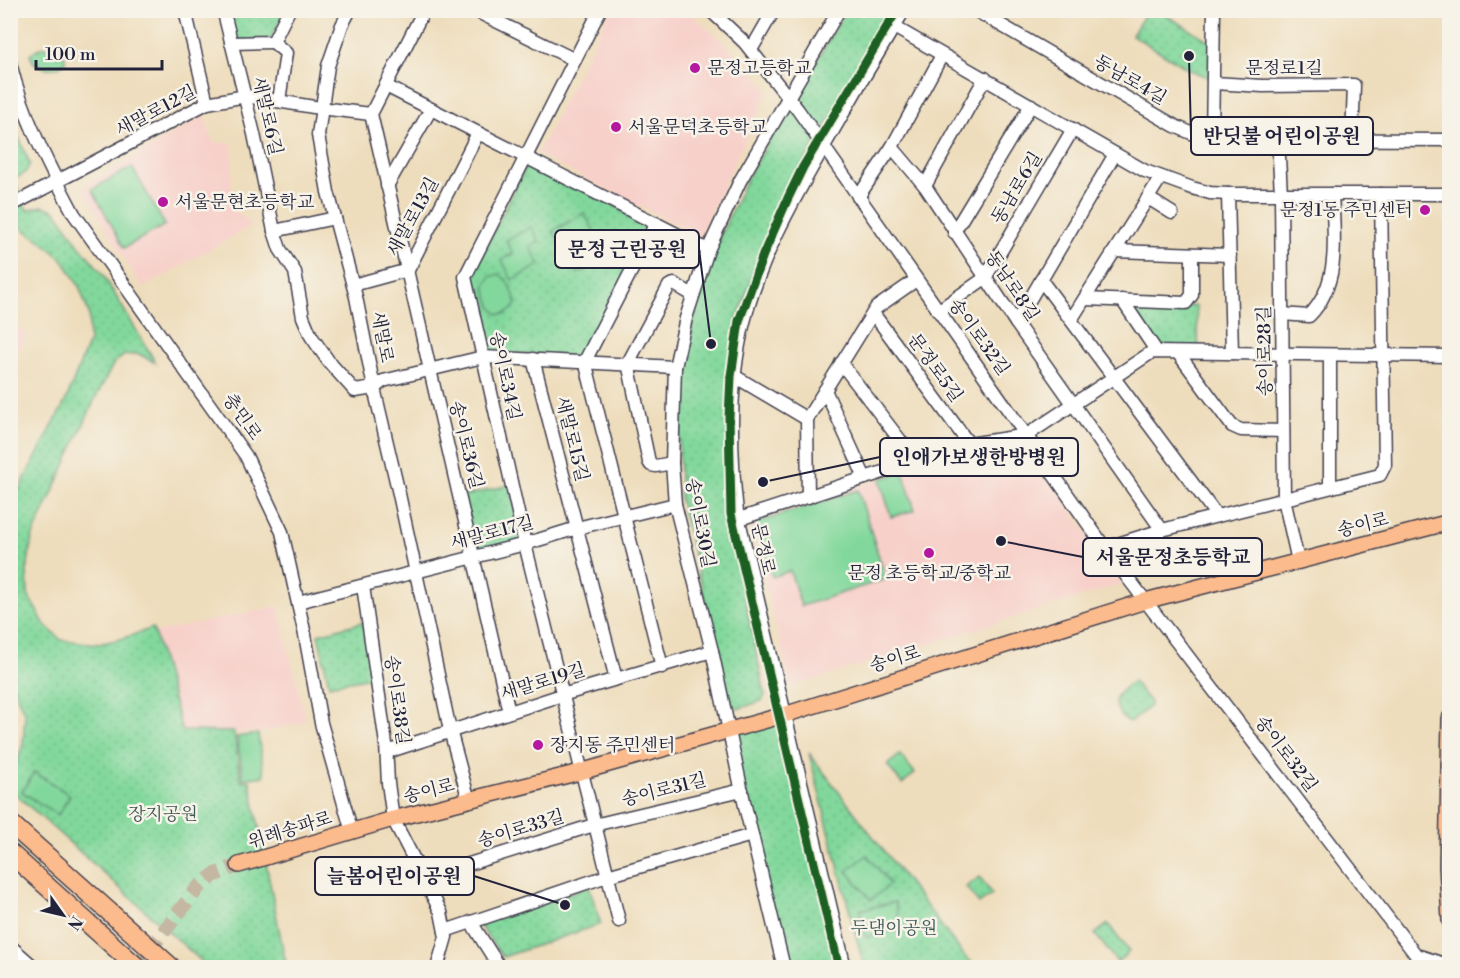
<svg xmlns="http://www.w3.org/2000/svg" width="1460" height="978" viewBox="0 0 1460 978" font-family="'Libre Bodoni','Noto Serif KR',serif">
<defs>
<pattern id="grass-dots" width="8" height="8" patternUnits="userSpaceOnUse" patternTransform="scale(1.5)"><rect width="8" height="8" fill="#82d89c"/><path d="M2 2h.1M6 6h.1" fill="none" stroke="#70b987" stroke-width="1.8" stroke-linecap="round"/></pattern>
</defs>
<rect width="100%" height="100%" fill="#f7f3e8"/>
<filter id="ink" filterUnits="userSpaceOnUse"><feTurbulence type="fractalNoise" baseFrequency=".0167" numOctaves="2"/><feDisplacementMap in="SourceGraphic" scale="12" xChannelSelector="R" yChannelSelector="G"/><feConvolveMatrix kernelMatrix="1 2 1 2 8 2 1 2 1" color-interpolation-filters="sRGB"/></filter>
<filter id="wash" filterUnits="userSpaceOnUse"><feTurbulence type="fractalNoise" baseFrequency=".008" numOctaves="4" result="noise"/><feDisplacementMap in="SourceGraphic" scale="24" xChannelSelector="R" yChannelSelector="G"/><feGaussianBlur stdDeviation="1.35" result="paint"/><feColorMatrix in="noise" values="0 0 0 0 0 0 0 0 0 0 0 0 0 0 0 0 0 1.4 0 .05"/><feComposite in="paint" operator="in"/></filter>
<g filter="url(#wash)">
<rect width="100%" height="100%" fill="#eeddbc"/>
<g fill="#f7d0ca">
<polygon points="610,11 687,11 727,45 769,90 699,236 537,154"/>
<polygon points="204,116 213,142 231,143 233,145 231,190 238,213 253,225 144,287 141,286 83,189 85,186"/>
<polygon points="11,323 28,335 11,360"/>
<polygon points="1023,441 1122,584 791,687 750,523 954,454"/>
<polygon points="278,606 306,721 265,732 182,732 154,633"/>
</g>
<g fill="url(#grass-dots)" stroke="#527d6c" stroke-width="1.5">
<polygon points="228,11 285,11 270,40 233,40"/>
<polygon points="846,11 895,11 796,176 758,261 737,321 730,373 728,474 729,520 765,695 762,701 738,709 731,705 680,500 679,434 683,367 698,297 713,252 745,182"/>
<polygon points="1147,11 1159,11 1211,42 1209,78 1190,70 1132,35"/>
<path d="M 43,47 L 56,50 L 65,57 L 65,63 C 54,71 44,69 33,62 L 30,55 L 37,49 Z"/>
<polygon points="10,104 18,136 30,164 25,173 14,179 27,210 43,206 56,211 79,245 102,273 156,363 139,354 125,355 114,363 95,399 32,538 27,570 28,595 45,625 61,640 98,644 121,639 153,628 182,731 234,732 241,781 250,781 285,960 292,967 208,967 11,790 11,780 23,744 25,715 11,682 11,505 66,400 89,341 89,314 79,286 63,260 45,244 20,227 20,220 11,198"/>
<polygon points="529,160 652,225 584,357 489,353 470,279"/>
<polygon points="1130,304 1196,306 1199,351 1161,351"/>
<polygon points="510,485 523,541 475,555 463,496"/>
<polygon points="364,622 372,677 329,685 318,634"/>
<path d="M 1133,681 L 1150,702 L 1150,706 L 1131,722 L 1127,722 C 1109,701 1112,698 1133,681 Z"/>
<polygon points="784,715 845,967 784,967 729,731"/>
<polygon points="809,753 966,958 978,967 864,967"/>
<polygon points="980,877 992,894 979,904 966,887"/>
<polygon points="589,886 601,924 503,957 479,925"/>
<polygon points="1108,924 1129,952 1117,962 1095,934"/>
</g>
<g fill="#82d89c" stroke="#527d6c" stroke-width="1.5">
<polygon points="132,167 165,225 124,248 92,189"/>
<polygon points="584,213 609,257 578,274 553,231"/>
<polygon points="532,227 539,242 530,247 540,265 512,280 502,260 513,254 506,240"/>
<path d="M 499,274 C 508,280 514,292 516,303 C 514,308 512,310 506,313 C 492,320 488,296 485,286 L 490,277 Z"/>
<polygon points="903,472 915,510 891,517 880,479"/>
<polygon points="858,490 886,579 801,606 790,571 772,577 755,523"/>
<polygon points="258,734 264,776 243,779 237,737"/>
<polygon points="900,755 915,773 902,784 887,765"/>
<polygon points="34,772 70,795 58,815 22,792"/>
<polygon points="867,855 890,884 871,900 847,871"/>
<polygon points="895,902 901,930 866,937 860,910"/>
</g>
</g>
<g filter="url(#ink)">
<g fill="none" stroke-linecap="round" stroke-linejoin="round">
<polyline stroke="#c5b8a2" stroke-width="15" stroke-dasharray="15 8" stroke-linecap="butt" points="135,968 198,888 214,875 239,865"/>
<defs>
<g id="minor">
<polyline points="185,10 207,103"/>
<polyline points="225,10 224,13 254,134 274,231 335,218"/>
<polyline points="350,10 342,25 328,66 318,135 328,192 356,297 374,388 399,494 450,730 469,801"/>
<polyline points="424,10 371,114 509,712"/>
<polyline points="474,10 575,60"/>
<polyline points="600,10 465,277 525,544 619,921"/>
<polyline points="710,10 745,43 798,110 1105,548 1416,955 1450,966"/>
<polyline points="975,10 1175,126 1191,133 1228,139 1450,140"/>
<polyline points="894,27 1145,171 1192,188 1210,193 1228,194 1450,194"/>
<polyline points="273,42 286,53 279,101"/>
<polyline points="231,43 273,42 289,10"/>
<polyline points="751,50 774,10"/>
<path d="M 10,63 C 23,116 49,167 74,214 L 246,456 L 282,532 L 305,635 L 321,723 L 352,832"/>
<polyline points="1214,83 1263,86 1354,85 1352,140"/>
<polyline points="386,86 708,250"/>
<polyline points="1212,138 1214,10"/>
<polyline points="1278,139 1281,194 1284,499 1298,561"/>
<polyline points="892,147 925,186 1016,323 1162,530"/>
<polyline points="387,186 431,109"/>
<polyline points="925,186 985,78"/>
<polyline points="1228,194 1232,353"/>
<polyline points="858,197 892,147 942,55"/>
<polyline points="1148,198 1172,213"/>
<polyline points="10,206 207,103 246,96 320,108 371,114"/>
<polyline points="656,223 585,361 662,667"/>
<polyline points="274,231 280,249 295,272 303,317 311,336 329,362 355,391 374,388 383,381 483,357 675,367"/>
<polyline points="954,232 1031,105"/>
<polyline points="1115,251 1230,255"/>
<polyline points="1041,280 1217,516"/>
<polyline points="353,285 408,270 478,133"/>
<polyline points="1085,299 1186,303 1192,295 1192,254"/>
<polyline points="1122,300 1157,352"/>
<polyline points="938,311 985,278 1073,129"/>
<polyline points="873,313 969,444"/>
<path d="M 1282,314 L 1309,316 C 1341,284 1334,235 1332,194"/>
<polyline points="1071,320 1161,177"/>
<polyline points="1016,323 1115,154"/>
<polyline points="1178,353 1232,426 1241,430 1283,431"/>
<polyline points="533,359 616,679"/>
<polyline points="841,363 916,461"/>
<polyline points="736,377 807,419"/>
<polyline points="825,390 865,478"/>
<polyline points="672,463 656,466 651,465 649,462 628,363 669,286 674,284 693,295"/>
<polyline points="1330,487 1330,355"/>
<polyline points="808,497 807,419 876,308 916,280"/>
<polyline points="739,519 969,444 1027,435 1152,352 1450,356"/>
<polyline points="1105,548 1162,530 1380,475 1385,465 1381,194"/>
<polyline points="363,586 386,744 388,783 393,819 441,912 446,937 437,968"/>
<polyline points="298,602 525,544 577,528 675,504"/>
<polyline points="387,752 562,695 712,651"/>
<polyline points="424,878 594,825 742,790"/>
<polyline points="471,922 500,968"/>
<polyline points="445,931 607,876 752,835"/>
<polyline points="10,946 35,968"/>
<polyline points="784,968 745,806 712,651 675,504 672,463 675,367 686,318 708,250 740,181 839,10"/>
<path d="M 845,968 L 737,512 C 730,450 728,384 744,322 C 760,259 791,204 823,148 C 849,102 876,56 904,10"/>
</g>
<g id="major">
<polyline points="1450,718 1447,866 1450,921"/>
<polyline points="239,865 393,819 580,772 784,715 1145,601 1450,522"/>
</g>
<g id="highway">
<polyline points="10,823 172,968"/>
<polyline points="10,853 138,968"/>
</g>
</defs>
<use href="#minor" stroke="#413e4e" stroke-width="15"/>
<use href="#major" stroke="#413e4e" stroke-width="18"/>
<use href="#highway" stroke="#413e4e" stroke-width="21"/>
<use href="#minor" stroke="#fff" stroke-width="12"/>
<use href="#major" stroke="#fbbb8c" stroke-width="15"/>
<use href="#highway" stroke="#fbbb8c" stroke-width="18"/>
<defs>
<polyline id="cycleway" points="839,968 731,514 729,417 731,376 739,321 763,255 788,198 803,167 897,10"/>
</defs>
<use href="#cycleway" stroke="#f7f3e8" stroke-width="13"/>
<use href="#cycleway" stroke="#1b5e20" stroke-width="9"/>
</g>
</g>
<g fill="#b5179e" stroke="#f7f3e8" stroke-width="2">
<circle cx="695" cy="68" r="6"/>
<circle cx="616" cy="127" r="6"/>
<circle cx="163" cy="202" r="6"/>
<circle cx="1425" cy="210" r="6"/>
<circle cx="929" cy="553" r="6"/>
<circle cx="538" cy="745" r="6"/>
</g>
<g text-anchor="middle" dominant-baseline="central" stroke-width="5" stroke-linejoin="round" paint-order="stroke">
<g font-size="18" fill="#22223b" stroke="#f7f3e8" text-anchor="start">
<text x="707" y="68">문정고등학교</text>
<text x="628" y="127">서울문덕초등학교</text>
<text x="175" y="202">서울문현초등학교</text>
<text x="1413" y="210" text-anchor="end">문정1동 주민센터</text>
<text x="929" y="573" text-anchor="middle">문정 초등학교/중학교</text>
<text x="550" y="745">장지동 주민센터</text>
</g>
<g font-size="18" fill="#22223b" stroke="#f7f3e8">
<text x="1284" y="68">문정로1길</text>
<text transform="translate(1130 80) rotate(30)">동남로4길</text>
<text transform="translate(156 111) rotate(-28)">새말로12길</text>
<text transform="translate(267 116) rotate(77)">새말로6길</text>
<text transform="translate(1017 188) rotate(-59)">동남로6길</text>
<text transform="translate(413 217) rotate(-61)">새말로13길</text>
<text transform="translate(1012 286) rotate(56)">동남로8길</text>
<text transform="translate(382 337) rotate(79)">새말로</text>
<text transform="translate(979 337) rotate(54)">송이로32길</text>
<text transform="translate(1265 351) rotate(-91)">송이로28길</text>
<text transform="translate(935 368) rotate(54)">문정로5길</text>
<text transform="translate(505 376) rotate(78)">송이로34길</text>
<text transform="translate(242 417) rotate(55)">충민로</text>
<text transform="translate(572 439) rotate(76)">새말로15길</text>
<text transform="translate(466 445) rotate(76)">송이로36길</text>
<text transform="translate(700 523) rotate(79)">송이로30길</text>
<text transform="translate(1363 525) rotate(-14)">송이로</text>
<text transform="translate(492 533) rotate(-15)">새말로17길</text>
<text transform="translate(763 549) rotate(77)">문정로</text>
<text transform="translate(895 659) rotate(-17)">송이로</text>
<text transform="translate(543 682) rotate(-17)">새말로19길</text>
<text transform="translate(397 700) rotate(82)">송이로38길</text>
<text transform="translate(1286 754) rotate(53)">송이로32길</text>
<text transform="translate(664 790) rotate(-14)">송이로31길</text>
<text transform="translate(429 791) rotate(-14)">송이로</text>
<text transform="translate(521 829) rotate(-17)">송이로33길</text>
<text transform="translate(290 830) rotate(-17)">위례송파로</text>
</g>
<g font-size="18" fill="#3f5958" stroke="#f7f3e8">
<text x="163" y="814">장지공원</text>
<text x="894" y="928">두댐이공원</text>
</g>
</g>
<path fill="none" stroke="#22223b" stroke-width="2" d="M1189 56L1191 136M711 344L699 249M763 482L880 457M1001 541L1083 557M565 905L474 876"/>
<g fill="#22223b" stroke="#f7f3e8" stroke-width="2">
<circle cx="1189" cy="56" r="6"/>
<circle cx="711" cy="344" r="6"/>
<circle cx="763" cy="482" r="6"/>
<circle cx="1001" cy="541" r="6"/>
<circle cx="565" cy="905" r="6"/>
</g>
<g fill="#f7f3e8" stroke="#22223b" stroke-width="2">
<rect x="1191" y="117" width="182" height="38" rx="6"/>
<rect x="555" y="230" width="144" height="38" rx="6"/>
<rect x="880" y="438" width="198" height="38" rx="6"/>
<rect x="1083" y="538" width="179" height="38" rx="6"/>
<rect x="315" y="857" width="159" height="38" rx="6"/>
</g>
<g font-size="20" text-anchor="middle" font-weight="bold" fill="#22223b">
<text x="1282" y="143">반딧불 어린이공원</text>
<text x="627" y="256">문정 근린공원</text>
<text x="979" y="464">인애가보생한방병원</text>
<text x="1173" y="564">서울문정초등학교</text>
<text x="394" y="883">늘봄어린이공원</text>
</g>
<rect width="1460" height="978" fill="none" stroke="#f7f3e8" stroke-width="36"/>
<g transform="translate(63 915) rotate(124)" stroke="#f7f3e8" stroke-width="4.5" paint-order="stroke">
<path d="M0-4.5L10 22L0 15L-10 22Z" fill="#22223b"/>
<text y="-9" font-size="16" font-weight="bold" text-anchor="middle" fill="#22223b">N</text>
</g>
<path d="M36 60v9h126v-9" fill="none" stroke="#22223b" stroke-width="3"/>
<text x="45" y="60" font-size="18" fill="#22223b" stroke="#f7f3e8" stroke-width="4.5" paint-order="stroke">100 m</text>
</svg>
